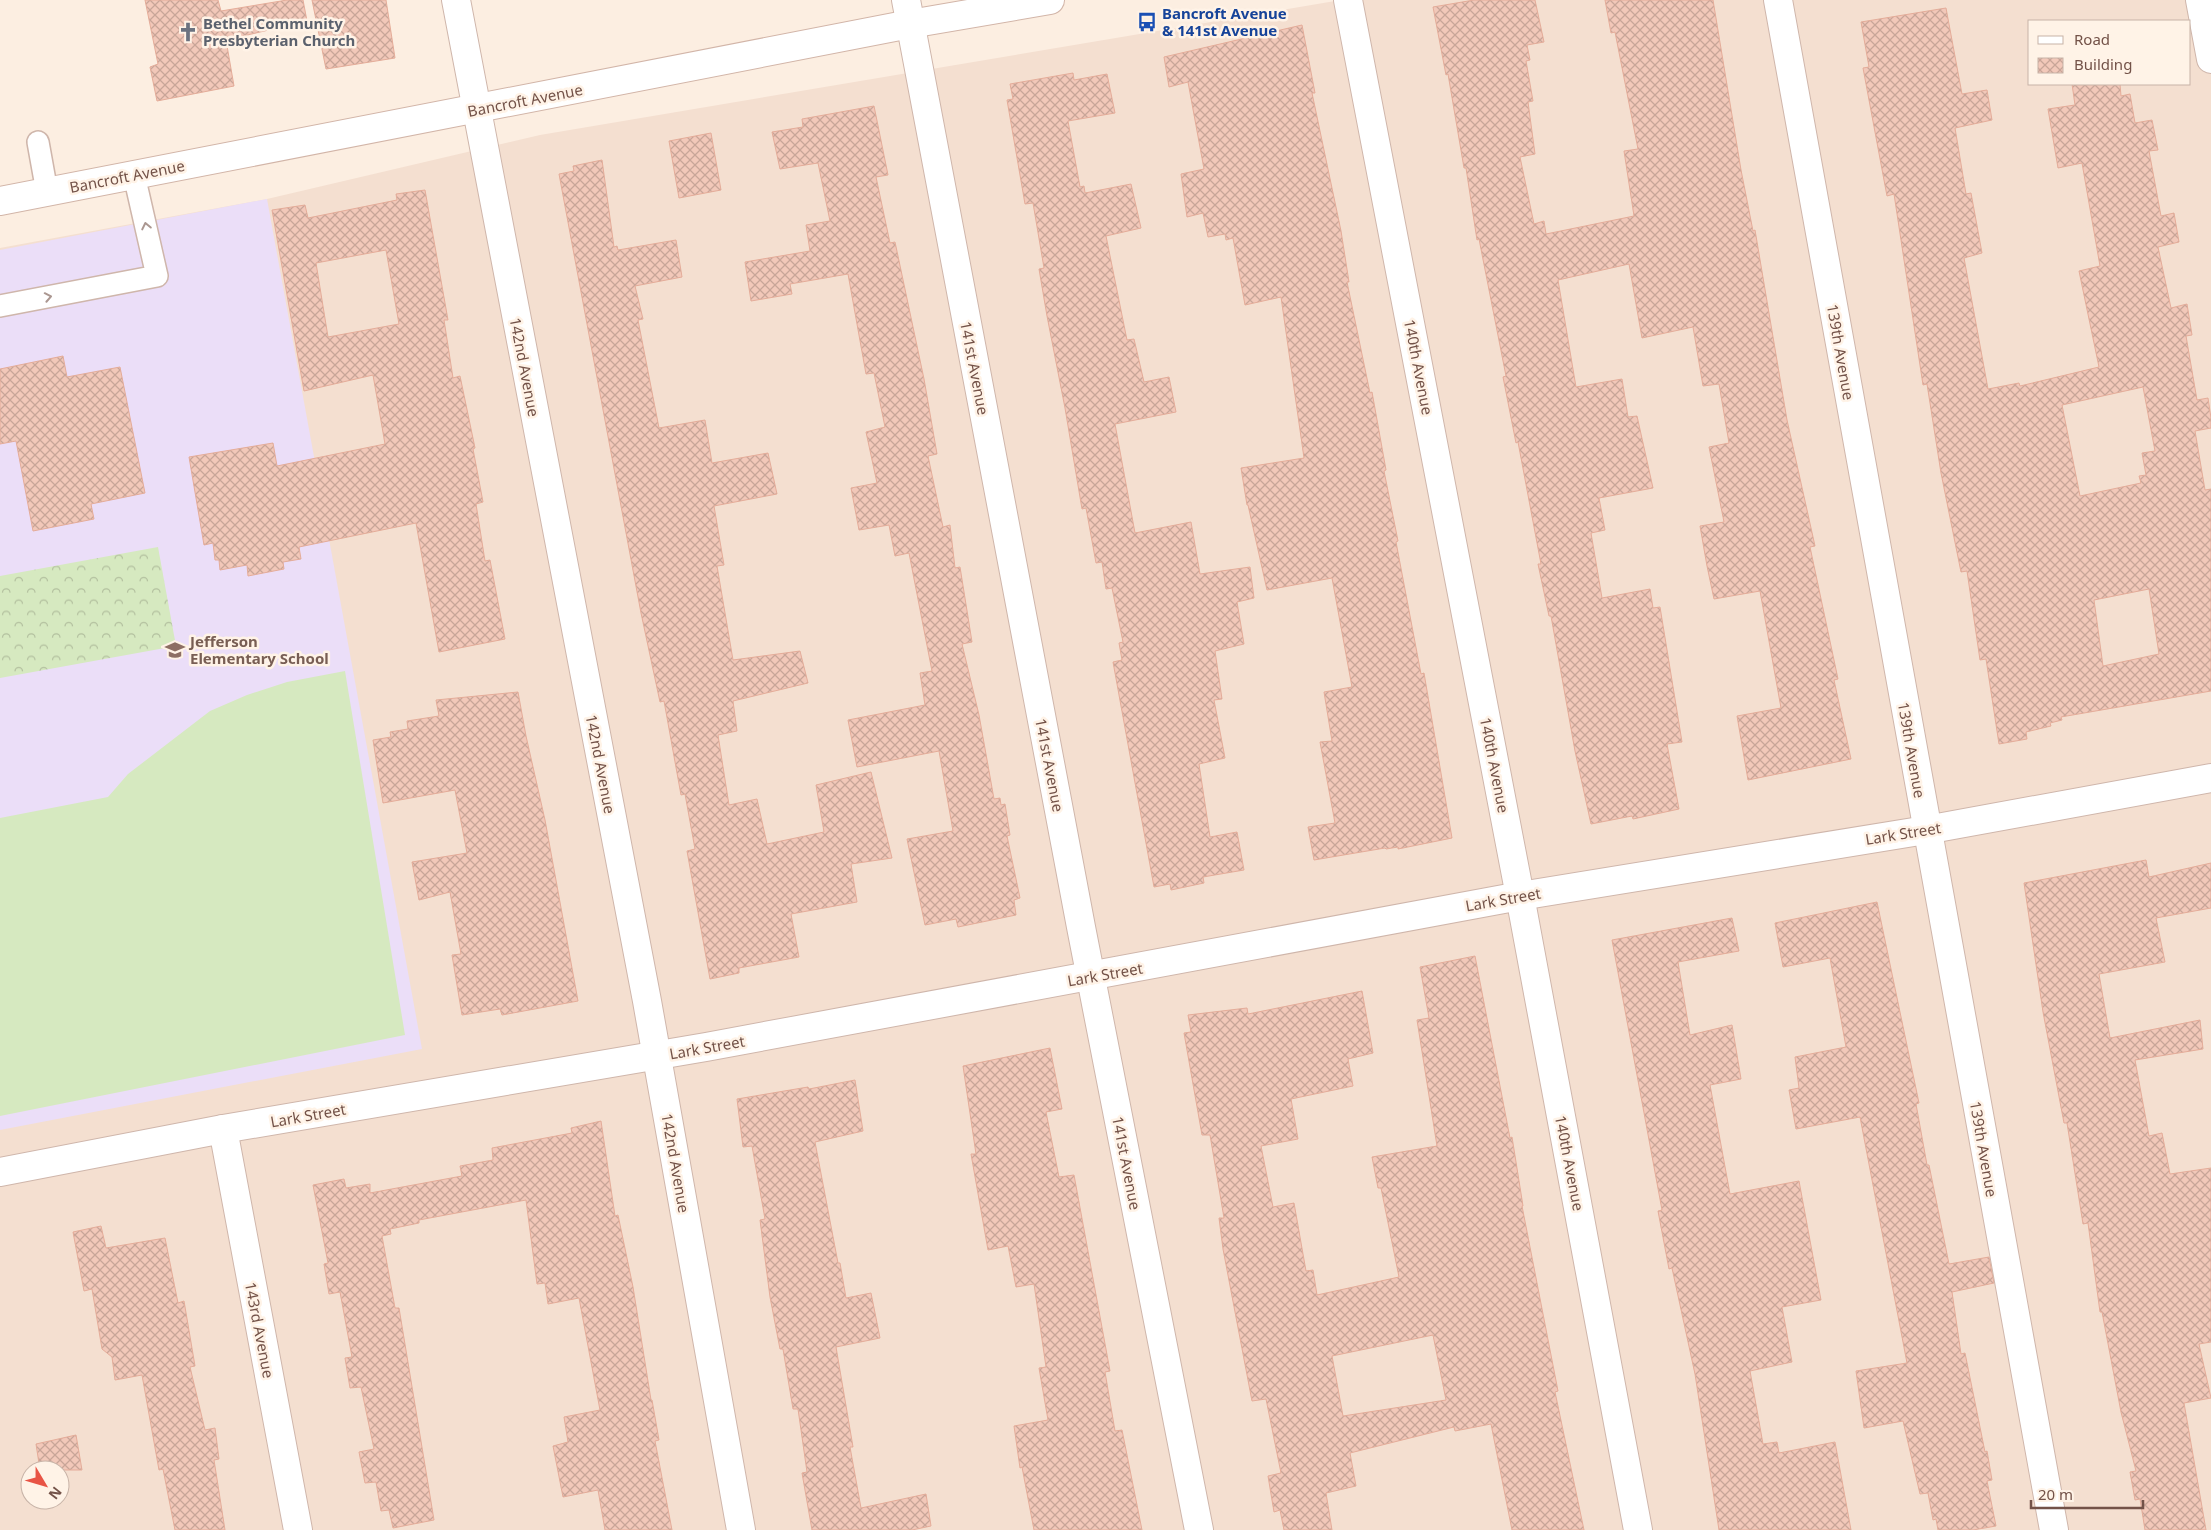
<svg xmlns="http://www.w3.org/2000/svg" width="2211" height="1530" viewBox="0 0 2211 1530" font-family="'Noto Sans',sans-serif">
<defs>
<pattern id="forest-crowns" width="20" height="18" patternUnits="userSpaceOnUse" patternTransform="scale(1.25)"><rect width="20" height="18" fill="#d6e9c0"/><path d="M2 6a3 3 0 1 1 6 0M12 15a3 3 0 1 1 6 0" fill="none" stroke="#b2bf9e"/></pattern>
<pattern id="building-cross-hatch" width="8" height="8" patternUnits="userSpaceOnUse" patternTransform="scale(1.25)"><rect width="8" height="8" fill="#f2c8b9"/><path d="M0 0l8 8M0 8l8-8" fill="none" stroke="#c8a598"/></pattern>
</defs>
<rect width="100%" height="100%" fill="#fceee1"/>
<path fill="#f4dfd0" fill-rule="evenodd" d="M 1341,0 L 2211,0 L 2211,1530 L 0,1530 L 0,248 L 267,199 L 540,135 ZM 2030,21 L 2190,21 L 2190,84 L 2030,84 ZM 30,1470 L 60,1470 L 60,1500 L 30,1500 Z"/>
<polygon fill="#ebdef8" points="267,199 422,1049 0,1130 0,250"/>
<polygon fill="url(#forest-crowns)" points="158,547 176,646 0,678 0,576"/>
<polygon fill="#d6e9c0" points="345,671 405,1035 0,1116 0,818 108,797 128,774 210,711 247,695 287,682"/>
<g fill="url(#building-cross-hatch)" stroke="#e4ac99" fill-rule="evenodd">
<polygon points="145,0 218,0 221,11 287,0 303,0 307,21 226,40 234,86 157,101 150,67 158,64"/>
<polygon points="312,0 386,0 395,58 326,69"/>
<polygon points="1474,0 1535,0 1544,42 1527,45 1530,60 1526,61 1533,101 1528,102 1535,154 1520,157 1534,224 1544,221 1546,234 1634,216 1624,151 1638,149 1615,32 1611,33 1605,0 1713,0 1741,170 1753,231 1755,230 1787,420 1815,546 1810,547 1838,679 1834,680 1851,759 1748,780 1737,716 1781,708 1760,591 1714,599 1707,566 1700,526 1724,522 1709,447 1729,443 1719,384 1703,386 1693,327 1642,338 1629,264 1558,280 1576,387 1622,379 1628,417 1637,416 1653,488 1599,498 1605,530 1591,533 1602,598 1650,589 1653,608 1660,607 1682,742 1667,744 1679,809 1633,819 1632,816 1591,824 1575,751 1551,616 1549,616 1538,564 1541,564 1518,442 1516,443 1503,377 1506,376 1479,239 1477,240 1466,168 1464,168 1448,74 1446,75 1433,7"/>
<path d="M 1946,8 L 1962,94 L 1987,90 L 1992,120 L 1955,128 L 1966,194 L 1971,193 L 1982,253 L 1964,258 L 1988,389 L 2019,383 L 2020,386 L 2099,367 L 2079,271 L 2100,266 L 2082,163 L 2058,168 L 2048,109 L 2075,105 L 2072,84 L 2120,84 L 2121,96 L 2130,94 L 2135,123 L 2152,120 L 2158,150 L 2149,151 L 2161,216 L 2174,213 L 2179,242 L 2158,247 L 2171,308 L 2187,304 L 2192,335 L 2186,336 L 2197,400 L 2208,398 L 2211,418 L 2211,428 L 2195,431 L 2205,490 L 2211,489 L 2211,691 L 2061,717 L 2062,720 L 2050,723 L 2051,726 L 2026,732 L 2027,739 L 1999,744 L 1986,659 L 1980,660 L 1967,571 L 1961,572 L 1941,473 L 1927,384 L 1923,385 L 1894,194 L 1887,196 L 1863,68 L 1869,67 L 1861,22 ZM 2143,387 L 2155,451 L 2142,453 L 2146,475 L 2139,476 L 2141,483 L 2080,496 L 2062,405 ZM 2149,589 L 2159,654 L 2103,666 L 2094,600 Z"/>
<polygon points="1302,25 1315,93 1312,93 1341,231 1349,282 1347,282 1370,393 1372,392 1386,470 1384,471 1398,541 1396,542 1421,674 1424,673 1452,838 1398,849 1398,847 1386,849 1385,848 1314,860 1308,827 1335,823 1320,742 1332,741 1324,692 1352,687 1332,578 1267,590 1248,505 1247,505 1241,468 1304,458 1281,297 1245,305 1233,238 1226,240 1225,234 1208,237 1203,213 1187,217 1181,174 1204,169 1188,82 1169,87 1164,57"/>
<polygon points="1073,73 1074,80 1107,74 1115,113 1068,121 1080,187 1084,186 1085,193 1131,184 1141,228 1106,236 1127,340 1134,339 1144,382 1169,377 1176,412 1115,424 1135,533 1191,522 1200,574 1250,567 1254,598 1237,602 1244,644 1215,651 1222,699 1214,700 1225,758 1199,764 1210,837 1237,832 1244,870 1203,877 1204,883 1171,890 1170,884 1154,887 1113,662 1122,660 1119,643 1123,642 1112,588 1106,589 1102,562 1096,563 1086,508 1082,509 1065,408 1047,316 1039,269 1044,268 1033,203 1025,204 1007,100 1013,99 1010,84"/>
<polygon points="874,106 888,175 876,177 890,243 895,242 924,379 937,454 928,456 943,527 950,525 955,568 960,567 972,642 962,644 979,715 994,799 1000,798 1001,805 1005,804 1010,835 1007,836 1020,898 1014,900 1016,915 958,927 956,919 925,925 907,839 953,831 939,751 857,767 848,720 925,705 920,673 932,671 909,553 895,556 889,525 859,530 851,488 877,483 866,432 885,427 874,373 866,374 848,274 790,284 792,294 751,301 745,262 810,251 806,225 830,221 818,163 780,169 772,132 803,127 802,119"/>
<polygon points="711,133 721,190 679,198 669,141"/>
<polygon points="602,160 614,247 617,246 618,250 676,240 682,277 635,286 643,319 638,320 659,428 705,420 712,463 768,453 777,494 714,506 724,565 717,566 733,660 800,651 808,683 733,701 737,731 718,735 729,805 757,799 767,844 824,832 816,785 871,772 892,858 851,864 857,902 791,914 799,957 739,968 739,973 710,979 687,851 695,849 685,794 681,795 664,701 660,702 641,613 559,174 574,171 573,166"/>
<path d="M 425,190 L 448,320 L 444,320 L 453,378 L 460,376 L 475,448 L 473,449 L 483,502 L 476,504 L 485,561 L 490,560 L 505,639 L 439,652 L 416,523 L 299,547 L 301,559 L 283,562 L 284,569 L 248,576 L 247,565 L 220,570 L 219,560 L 215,560 L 213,543 L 204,545 L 189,457 L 273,443 L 277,466 L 385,444 L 373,375 L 304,391 L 272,210 L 305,205 L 308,218 L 397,200 L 396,194 ZM 386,250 L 399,324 L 328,337 L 316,263 Z"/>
<polygon points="63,356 67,377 120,367 145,493 91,504 94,519 33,531 16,441 0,444 0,369"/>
<polygon points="518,692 526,736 545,820 578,1001 502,1015 500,1009 462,1015 452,955 461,954 450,892 419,900 412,862 467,853 455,790 383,803 373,740 391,737 390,732 408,729 407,721 439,716 436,700"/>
<polygon points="2146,860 2149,877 2211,863 2211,908 2156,918 2165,962 2099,974 2110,1038 2200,1020 2203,1049 2135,1060 2149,1136 2162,1133 2170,1174 2211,1168 2211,1342 2199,1344 2211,1398 2184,1403 2206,1530 2145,1530 2140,1499 2135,1500 2130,1472 2136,1471 2121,1412 2102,1312 2100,1312 2088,1223 2083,1224 2067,1123 2064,1123 2043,1012 2024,883"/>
<polygon points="1877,902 1919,1103 1916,1104 1927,1165 1929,1165 1949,1264 1989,1257 1994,1283 1952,1292 1961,1354 1965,1353 1985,1452 1987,1451 1992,1480 1987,1481 1996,1526 1973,1530 1938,1530 1936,1519 1933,1520 1928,1493 1920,1494 1903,1421 1864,1428 1856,1371 1907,1363 1860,1117 1796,1129 1789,1090 1799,1088 1795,1057 1846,1047 1830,958 1783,967 1775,923"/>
<polygon points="1732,918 1739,951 1678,962 1690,1035 1732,1025 1741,1079 1710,1085 1730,1194 1799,1181 1821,1300 1782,1307 1792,1362 1750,1371 1763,1444 1777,1442 1779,1453 1835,1442 1851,1530 1719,1530 1695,1374 1672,1268 1669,1269 1658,1211 1662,1210 1612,940"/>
<path d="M 1475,956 L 1510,1138 L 1512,1137 L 1523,1206 L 1522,1206 L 1558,1391 L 1555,1392 L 1584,1530 L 1512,1530 L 1491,1424 L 1455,1431 L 1454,1427 L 1350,1453 L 1356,1486 L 1326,1493 L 1332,1530 L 1284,1530 L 1280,1510 L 1274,1512 L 1268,1476 L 1281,1473 L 1266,1399 L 1252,1401 L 1223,1249 L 1219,1218 L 1224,1218 L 1210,1135 L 1202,1135 L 1184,1033 L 1191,1032 L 1188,1015 L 1247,1008 L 1248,1014 L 1362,991 L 1373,1053 L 1348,1059 L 1353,1086 L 1291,1099 L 1298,1139 L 1261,1146 L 1273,1207 L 1294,1203 L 1306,1271 L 1313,1270 L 1317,1295 L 1399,1277 L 1381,1188 L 1378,1188 L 1372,1157 L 1437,1146 L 1417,1020 L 1429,1018 L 1420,967 ZM 1433,1335 L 1446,1400 L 1343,1416 L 1332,1356 Z"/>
<polygon points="1050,1048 1062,1109 1046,1112 1059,1177 1074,1175 1110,1371 1105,1372 1115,1431 1122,1430 1142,1530 1034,1530 1022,1467 1020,1468 1014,1426 1048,1420 1039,1368 1046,1367 1034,1284 1016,1287 1008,1246 988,1250 971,1154 976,1154 963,1066"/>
<polygon points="855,1080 863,1131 815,1142 838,1263 840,1263 846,1298 871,1293 880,1338 836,1347 853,1447 850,1447 861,1508 926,1494 931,1526 912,1530 812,1530 802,1473 807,1472 798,1409 793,1409 783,1349 780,1349 770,1297 760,1220 765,1219 752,1146 743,1147 737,1099 808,1087 809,1089"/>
<polygon points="601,1121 615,1216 618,1215 633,1287 651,1400 652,1400 659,1440 655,1441 672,1530 605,1530 598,1490 563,1497 553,1446 568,1442 564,1417 600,1410 579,1298 548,1304 545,1283 537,1284 526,1200 419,1220 419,1223 390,1229 391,1234 382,1236 395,1308 399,1308 434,1520 393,1528 389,1510 381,1511 376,1482 365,1483 359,1452 374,1449 361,1387 350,1388 345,1358 352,1357 340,1292 329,1294 324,1264 328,1263 313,1185 344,1179 346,1188 370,1184 370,1193 462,1176 460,1166 493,1160 492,1148 572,1133 571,1128"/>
<polygon points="101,1226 106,1248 165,1238 178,1303 184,1301 195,1366 190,1367 205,1430 215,1428 219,1459 214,1460 225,1530 175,1530 163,1469 159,1470 142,1375 115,1380 112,1357 102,1349 92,1289 84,1291 73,1232"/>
<polygon points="76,1435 82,1470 40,1470 36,1444"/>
</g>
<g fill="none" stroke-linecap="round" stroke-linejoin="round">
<defs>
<g id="service">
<polyline points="38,142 47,192"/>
<polyline points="0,306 157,276 134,175"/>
</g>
<g id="minor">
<polyline points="456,0 647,1001 741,1530"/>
<polyline points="906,0 1081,927 1199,1530"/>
<polyline points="1348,0 1520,896 1638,1530"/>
<polyline points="1778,0 2054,1530"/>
<polyline points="2200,0 2211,59"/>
<polyline points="223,1129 298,1530"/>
<polyline points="0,1172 223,1129 706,1047 1520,896 1926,830 2211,778"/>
</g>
<polyline id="secondary" points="0,201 910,24 1050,0"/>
</defs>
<use href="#service" stroke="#cfb6ab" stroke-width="24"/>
<use href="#minor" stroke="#cfb6ab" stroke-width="30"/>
<use href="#secondary" stroke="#d2b5a8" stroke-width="30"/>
<use href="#service" stroke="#fff" stroke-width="21"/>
<use href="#minor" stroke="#fff" stroke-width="28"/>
<use href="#secondary" stroke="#fff" stroke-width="28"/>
</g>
<defs><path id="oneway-chevron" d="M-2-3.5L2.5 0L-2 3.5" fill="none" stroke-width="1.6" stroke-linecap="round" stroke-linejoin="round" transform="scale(1.25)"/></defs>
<g stroke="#ab9791">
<use href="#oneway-chevron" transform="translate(146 226) rotate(-102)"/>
<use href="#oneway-chevron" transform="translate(48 297) rotate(-11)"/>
</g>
<defs>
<symbol id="bus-bare" viewBox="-9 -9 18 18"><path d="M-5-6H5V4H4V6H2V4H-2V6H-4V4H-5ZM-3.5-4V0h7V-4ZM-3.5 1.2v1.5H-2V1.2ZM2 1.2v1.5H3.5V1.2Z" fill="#1a4fb4" stroke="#fff3e7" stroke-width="2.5" paint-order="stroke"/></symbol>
<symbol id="church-bare" viewBox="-9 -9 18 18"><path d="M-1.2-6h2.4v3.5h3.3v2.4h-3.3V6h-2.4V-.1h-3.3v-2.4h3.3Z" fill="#6b7280" stroke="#fff3e7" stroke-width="2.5" paint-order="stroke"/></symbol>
<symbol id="school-bare" viewBox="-9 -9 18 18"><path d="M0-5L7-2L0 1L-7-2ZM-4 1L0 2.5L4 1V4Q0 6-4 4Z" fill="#8d6e63" stroke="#fff3e7" stroke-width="2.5" paint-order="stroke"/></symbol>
</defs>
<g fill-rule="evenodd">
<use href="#bus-bare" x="1133" y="8" width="28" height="28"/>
<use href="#church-bare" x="174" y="18" width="28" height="28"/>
<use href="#school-bare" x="161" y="636" width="28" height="28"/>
</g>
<g text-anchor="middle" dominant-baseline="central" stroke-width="5" stroke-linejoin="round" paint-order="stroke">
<g font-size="15" font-weight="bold" fill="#164399" stroke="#fff3e7" text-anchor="start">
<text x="1162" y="13">Bancroft Avenue<tspan x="1162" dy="17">&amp; 141st Avenue</tspan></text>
</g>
<g font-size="15" font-weight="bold" fill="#5b616d" stroke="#fff3e7" text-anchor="start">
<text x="203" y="23">Bethel Community<tspan x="203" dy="17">Presbyterian Church</tspan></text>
</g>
<g font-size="15" fill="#735248" stroke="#fff3e7">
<text transform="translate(525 100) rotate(-11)">Bancroft Avenue</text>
<text transform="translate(127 176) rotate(-11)">Bancroft Avenue</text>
<text transform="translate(1841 352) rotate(80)">139th Avenue</text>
<text transform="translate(525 367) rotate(79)">142nd Avenue</text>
<text transform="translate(1419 367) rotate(79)">140th Avenue</text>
<text transform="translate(975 368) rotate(79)">141st Avenue</text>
<text transform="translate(1912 750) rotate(80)">139th Avenue</text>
<text transform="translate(601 764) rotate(79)">142nd Avenue</text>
<text transform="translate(1050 765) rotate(79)">141st Avenue</text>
<text transform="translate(1495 765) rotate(79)">140th Avenue</text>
<text transform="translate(1903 833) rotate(-9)">Lark Street</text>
<text transform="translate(1503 899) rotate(-10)">Lark Street</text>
<text transform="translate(1105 974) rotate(-10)">Lark Street</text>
<text transform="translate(707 1047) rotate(-10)">Lark Street</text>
<text transform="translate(308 1115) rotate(-10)">Lark Street</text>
<text transform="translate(1984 1149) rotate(80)">139th Avenue</text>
<text transform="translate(676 1163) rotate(80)">142nd Avenue</text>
<text transform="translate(1127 1163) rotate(79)">141st Avenue</text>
<text transform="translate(1570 1163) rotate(79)">140th Avenue</text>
<text transform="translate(260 1330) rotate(79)">143rd Avenue</text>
</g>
<g font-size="15" font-weight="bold" fill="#785e54" stroke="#fff3e7" text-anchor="start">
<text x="190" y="641">Jefferson<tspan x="190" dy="17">Elementary School</tspan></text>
</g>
</g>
<rect x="2028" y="20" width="162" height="65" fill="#fff3e7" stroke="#c7b3a7"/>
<rect x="2038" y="36" width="25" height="8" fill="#ffffff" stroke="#c7b3a7"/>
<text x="2074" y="45" font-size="15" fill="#735248">Road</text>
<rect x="2038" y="58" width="25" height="15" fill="url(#building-cross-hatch)" stroke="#c7b3a7"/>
<text x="2074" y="70" font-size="15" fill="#735248">Building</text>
<g transform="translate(45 1485) rotate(128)"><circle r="24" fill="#fff3e7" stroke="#c7b3a7"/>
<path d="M0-4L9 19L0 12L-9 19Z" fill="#e85445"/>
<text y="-8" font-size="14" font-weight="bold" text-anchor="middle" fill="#735248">N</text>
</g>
<path d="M2031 1500v8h112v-8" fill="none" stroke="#735248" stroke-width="2.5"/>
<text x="2038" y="1500" font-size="15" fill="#735248" stroke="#fff3e7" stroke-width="4" paint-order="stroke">20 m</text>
</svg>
